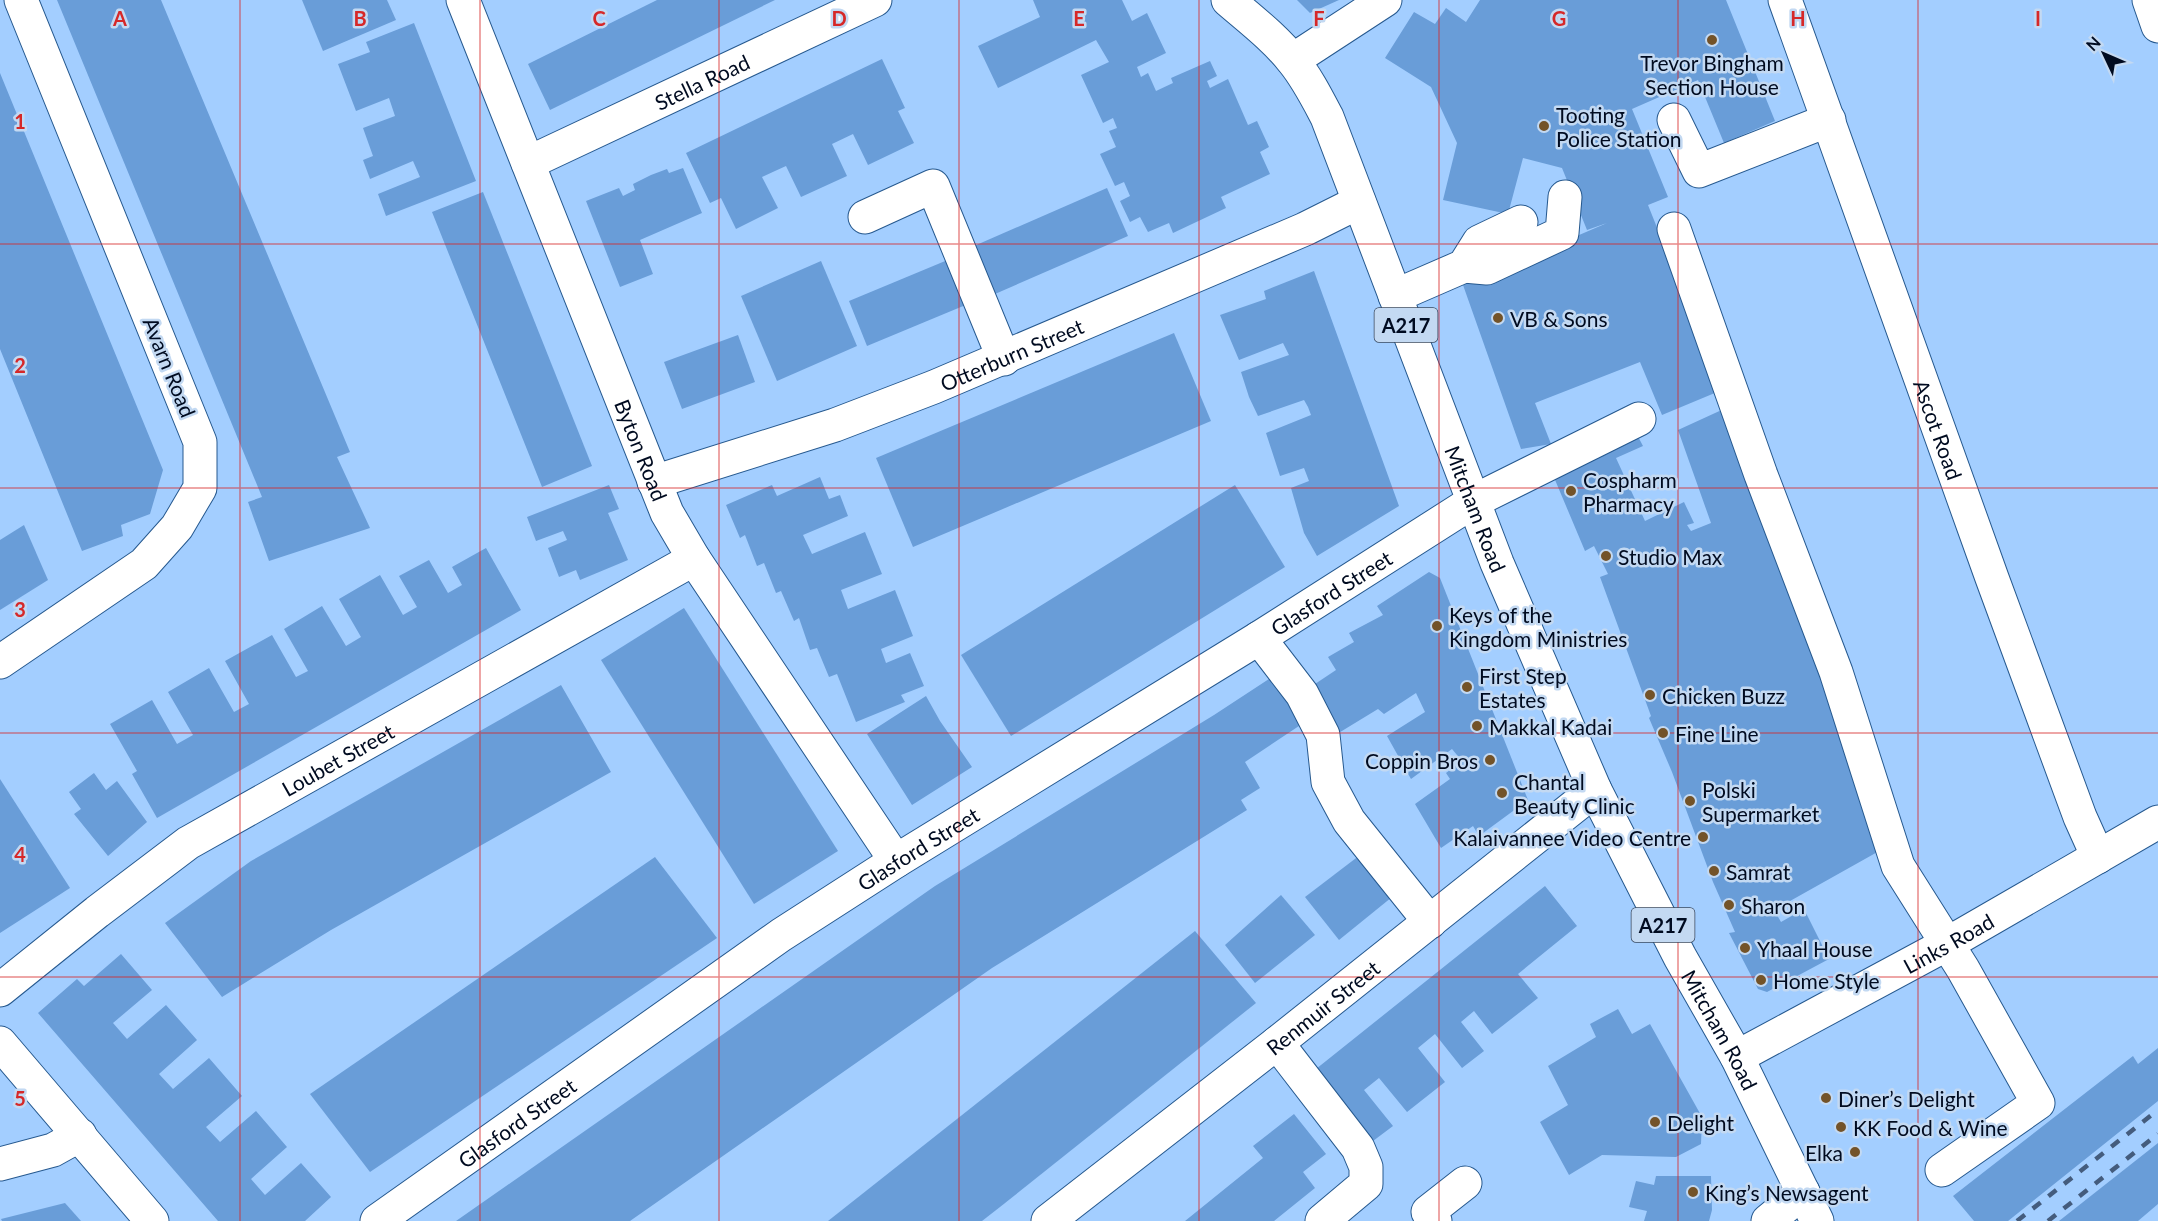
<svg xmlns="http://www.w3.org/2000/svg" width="2158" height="1221" viewBox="0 0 2158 1221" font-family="Lato,sans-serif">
<rect width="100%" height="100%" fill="#a3ceff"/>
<g fill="#699dd8">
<polygon points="57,0 161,0 350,452 337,457 370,528 269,561 248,502 262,497"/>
<polygon points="302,0 387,0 396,20 323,51"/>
<polygon points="657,0 775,0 550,110 528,64"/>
<polygon points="1033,0 1122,0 1132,21 1147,13 1166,53 1137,67 1141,77 1148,73 1156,91 1173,83 1171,78 1210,61 1217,76 1207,81 1210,88 1228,79 1248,125 1257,121 1269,147 1260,152 1270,174 1221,197 1226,208 1173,233 1169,223 1148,232 1140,217 1130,222 1120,201 1130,196 1124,182 1115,186 1100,154 1116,147 1109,131 1117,128 1113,118 1103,123 1081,75 1109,62 1096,40 998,88 978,46 1040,17"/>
<polygon points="1297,0 1339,0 1310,13"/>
<polygon points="1480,0 1726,0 1775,121 1724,143 1698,80 1632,109 1668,197 1648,205 1722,390 1662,415 1640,362 1535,403 1551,444 1521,449 1463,285 1607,223 1587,230 1562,168 1523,158 1508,214 1443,200 1457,143 1431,87 1385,58 1414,12 1435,24 1446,8 1466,22"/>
<polygon points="414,23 476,181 386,216 378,194 420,177 413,161 370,179 363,160 373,156 363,128 395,116 389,98 356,111 338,64 370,52 366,42"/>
<polygon points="882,59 905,108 898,111 914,143 868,165 853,134 832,144 847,176 801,197 786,166 775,171 762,177 778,208 736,229 721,198 710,203 686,153"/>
<polygon points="0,73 163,470 150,514 121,525 123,536 82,551 0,349"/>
<polygon points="683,168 702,213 640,240 653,274 620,287 586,201 619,188 623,196 635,190 633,184 651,175 667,169 669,173"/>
<polygon points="1107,188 1128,236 995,294 974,246"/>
<polygon points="483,192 592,466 542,487 432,212"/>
<polygon points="950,259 968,304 867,346 849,301"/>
<polygon points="821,261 857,346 777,381 741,296"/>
<polygon points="1314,271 1399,506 1317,556 1304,533 1291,488 1309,481 1304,468 1280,476 1266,433 1311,415 1308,407 1304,400 1258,416 1249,397 1241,372 1289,355 1283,343 1239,360 1220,315 1266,299 1264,291"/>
<polygon points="1174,333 1211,421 913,547 876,458"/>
<polygon points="738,335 755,382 682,409 664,362"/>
<polygon points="1726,408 1881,850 1774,910 1781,922 1804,909 1829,959 1767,992 1758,989 1729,933 1735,932 1713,882 1672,772 1649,718 1651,716 1600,577 1608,574 1594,546 1585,551 1550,468 1635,431 1643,446 1616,458 1645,521 1684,502 1694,523 1687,525 1691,531 1711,523 1678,430"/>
<polygon points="820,477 829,499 840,495 848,516 803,535 812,554 865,532 882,574 841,590 848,609 895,590 913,636 881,649 886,663 910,653 924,686 901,695 905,702 856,722 837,674 829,677 817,648 810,650 799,618 794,621 781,591 776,593 764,563 757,566 745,535 740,538 726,505 772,485 777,496"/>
<polygon points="609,485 619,509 608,513 628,560 580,580 576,570 559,577 548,548 567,540 563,531 536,541 527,517"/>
<polygon points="1235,485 1285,567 1011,736 961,655"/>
<polygon points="24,525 48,580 0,610 0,540"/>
<polygon points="486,548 521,610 157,818 132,774 137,771 110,724 152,700 177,744 193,735 168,692 209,668 234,712 249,704 225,661 272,635 296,677 308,671 284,629 322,606 346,646 361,637 339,599 380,575 403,615 417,607 399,576 429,560 448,593 462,585 452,567"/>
<polygon points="1429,572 1440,578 1528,800 1479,836 1473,826 1441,848 1415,804 1450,779 1446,773 1462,761 1452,749 1411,779 1387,736 1425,712 1416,693 1384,714 1378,709 1332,737 1312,686 1336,670 1328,657 1354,642 1349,633 1383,615 1377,606"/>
<polygon points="684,608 838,851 754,904 601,660"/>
<polygon points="1275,675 1305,722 1245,762 1260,788 1241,800 1247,810 992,968 630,1221 456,1221 935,886 1214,715"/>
<polygon points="561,685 611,772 331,930 222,997 165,923 251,861"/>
<polygon points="926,696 940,721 972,767 912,805 867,734"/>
<polygon points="94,773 106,790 117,781 147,822 108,856 74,814 81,809 69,792"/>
<polygon points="0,779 70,888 0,933"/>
<polygon points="1364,852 1397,893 1339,940 1305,897"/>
<polygon points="655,857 717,938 370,1172 310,1094"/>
<polygon points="1545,886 1577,926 1518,974 1538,998 1492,1034 1474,1011 1461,1022 1484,1051 1462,1068 1435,1034 1418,1048 1445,1082 1407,1112 1379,1078 1364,1090 1393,1126 1373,1141 1316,1069"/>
<polygon points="1281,895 1315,935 1255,983 1225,945"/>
<polygon points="1195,931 1256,1003 1000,1207 982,1221 828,1221"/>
<polygon points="121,954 152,990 113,1023 127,1039 166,1005 197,1040 159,1074 173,1089 209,1058 242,1096 206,1127 220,1142 256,1111 287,1147 251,1179 265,1195 301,1163 331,1197 305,1221 218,1221 38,1013 77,979 84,986"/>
<polygon points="1618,1009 1632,1034 1650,1024 1702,1117 1701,1144 1676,1157 1602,1155 1569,1175 1540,1122 1568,1105 1548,1066 1596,1037 1590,1024"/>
<polygon points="2158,1048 2158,1101 2008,1221 1974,1221 1953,1196 2133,1056 2138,1064"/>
<polygon points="1294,1114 1326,1154 1303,1172 1315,1188 1274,1221 1185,1221 1263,1158 1253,1146"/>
<polygon points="2158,1143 2158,1204 2138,1221 2059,1221"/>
<polygon points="1656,1176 1711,1176 1712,1210 1709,1221 1644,1221 1647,1211 1629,1207 1632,1196 1636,1181 1654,1185"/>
<polygon points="65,1203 81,1221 2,1221 1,1219"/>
</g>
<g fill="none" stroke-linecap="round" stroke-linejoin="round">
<defs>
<g id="minor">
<path id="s1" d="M 463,0 L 667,513 L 694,559 L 896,861"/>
<path id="s2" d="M 1785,0 L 1992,578 L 2080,817 L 2098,857"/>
<polyline points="2149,0 2158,26"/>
<polyline points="1293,60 1385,0"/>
<polyline points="1674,120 1699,171 1829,120"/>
<path id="s3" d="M 528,163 L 875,0"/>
<polyline points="865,217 933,186 1004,359"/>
<polyline points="1674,229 1761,475 1836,672 1898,866 1963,969 2038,1103 1942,1170"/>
<polyline points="1464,266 1487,268 1562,233 1565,197"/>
<polyline points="1395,296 1464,266 1479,242 1521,222"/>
<path id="s4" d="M 654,482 L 835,425 L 934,387 L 1305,229 L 1359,202"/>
<polyline points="1259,638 1302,694 1323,735 1328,782 1349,821 1430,922"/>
<polyline points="0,662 144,564 177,527 200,488 200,442 21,0"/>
<path id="s5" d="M 0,990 L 97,912 L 188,843 L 694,559"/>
<polyline points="0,1043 152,1221"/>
<polyline points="1277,1043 1358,1148 1366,1167 1366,1184 1322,1221"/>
<path id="s6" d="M 1737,1057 L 1947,944 L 2158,822"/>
<polyline points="0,1164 53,1150 80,1135"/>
<path id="s7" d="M 377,1221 L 781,935 L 896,861 L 1259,638 L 1474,501 L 1639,419"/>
<path id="s8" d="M 1048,1221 L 1277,1043 L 1595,790"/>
<polyline points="1435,1221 1428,1212 1465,1183"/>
<polyline points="1768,1221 1803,1192"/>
</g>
<g id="major">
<path id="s9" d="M 1228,0 C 1250,19 1275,38 1293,61 C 1307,78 1317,98 1327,117 L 1497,563 L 1595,790 L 1680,957 L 1737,1057 L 1817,1221"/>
</g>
</defs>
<use href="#minor" stroke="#26598f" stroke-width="35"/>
<use href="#major" stroke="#26598f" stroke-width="35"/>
<use href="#minor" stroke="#fff" stroke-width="33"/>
<use href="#major" stroke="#fff" stroke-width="33"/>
<g stroke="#445c7d" stroke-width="4.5" stroke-dasharray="10 10" stroke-linecap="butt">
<polyline points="2017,1221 2158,1110"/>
<polyline points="2048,1221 2158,1134"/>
</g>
</g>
<path fill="none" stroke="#d62828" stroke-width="1.5" stroke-opacity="0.55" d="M 240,0 L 240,1221M 480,0 L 480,1221M 719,0 L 719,1221M 959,0 L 959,1221M 1199,0 L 1199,1221M 1439,0 L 1439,1221M 1678,0 L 1678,1221M 1918,0 L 1918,1221M 0,244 L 2158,244M 0,488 L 2158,488M 0,733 L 2158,733M 0,977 L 2158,977"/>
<g fill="#735329" stroke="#c3d9f2" stroke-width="2">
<circle cx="1712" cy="40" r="6"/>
<circle cx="1544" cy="126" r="6"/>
<circle cx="1498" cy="318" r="6"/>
<circle cx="1571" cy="491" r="6"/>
<circle cx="1606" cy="556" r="6"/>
<circle cx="1437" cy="626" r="6"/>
<circle cx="1467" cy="687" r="6"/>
<circle cx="1650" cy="695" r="6"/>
<circle cx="1477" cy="726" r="6"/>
<circle cx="1663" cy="733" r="6"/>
<circle cx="1490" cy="760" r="6"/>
<circle cx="1502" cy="793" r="6"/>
<circle cx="1690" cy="801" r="6"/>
<circle cx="1703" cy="837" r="6"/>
<circle cx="1714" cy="871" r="6"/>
<circle cx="1729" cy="905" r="6"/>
<circle cx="1745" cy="948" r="6"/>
<circle cx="1761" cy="980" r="6"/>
<circle cx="1826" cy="1098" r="6"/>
<circle cx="1655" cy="1122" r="6"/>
<circle cx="1841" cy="1127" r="6"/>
<circle cx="1855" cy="1152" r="6"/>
<circle cx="1693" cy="1192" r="6"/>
</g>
<g text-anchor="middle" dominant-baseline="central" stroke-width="5" stroke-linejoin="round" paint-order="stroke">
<g fill="#c3d9f2" stroke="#3a495f" stroke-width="1.5">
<rect x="1374.5" y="308" width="63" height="34" rx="4.5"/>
<rect x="1631.5" y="908" width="63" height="34" rx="4.5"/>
</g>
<g font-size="20" font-weight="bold" fill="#000b20">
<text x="1406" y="325">A217</text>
<text x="1663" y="925">A217</text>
</g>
<g font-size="21" fill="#000b20" stroke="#c3d9f2" text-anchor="start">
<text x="1712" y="62" text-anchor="middle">Trevor Bingham<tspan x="1712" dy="24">Section House</tspan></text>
<text x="1556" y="114">Tooting<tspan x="1556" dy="24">Police Station</tspan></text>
<text x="1510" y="318">VB &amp; Sons</text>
<text x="1583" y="479">Cospharm<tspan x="1583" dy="24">Pharmacy</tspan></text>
<text x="1618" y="556">Studio Max</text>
<text x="1449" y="614">Keys of the<tspan x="1449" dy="24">Kingdom Ministries</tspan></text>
<text x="1479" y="675">First Step<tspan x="1479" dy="24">Estates</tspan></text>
<text x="1662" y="695">Chicken Buzz</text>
<text x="1489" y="726">Makkal Kadai</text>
<text x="1675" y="733">Fine Line</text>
<text x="1478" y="760" text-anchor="end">Coppin Bros</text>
<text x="1514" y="781">Chantal<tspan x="1514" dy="24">Beauty Clinic</tspan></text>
<text x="1702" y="789">Polski<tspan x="1702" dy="24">Supermarket</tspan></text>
<text x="1691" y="837" text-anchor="end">Kalaivannee Video Centre</text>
<text x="1726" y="871">Samrat</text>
<text x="1741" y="905">Sharon</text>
<text x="1757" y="948">Yhaal House</text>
<text x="1773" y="980">Home Style</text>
<text x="1838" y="1098">Diner’s Delight</text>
<text x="1667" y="1122">Delight</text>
<text x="1853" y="1127">KK Food &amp; Wine</text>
<text x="1843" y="1152" text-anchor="end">Elka</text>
<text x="1705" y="1192">King’s Newsagent</text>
</g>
<g font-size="21" fill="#000b20" stroke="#c3d9f2">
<text stroke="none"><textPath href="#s3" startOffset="192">Stella Road</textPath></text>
<text stroke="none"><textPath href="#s4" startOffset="380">Otterburn Street</textPath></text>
<text transform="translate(170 367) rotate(68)">Avarn Road</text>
<text stroke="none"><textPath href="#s2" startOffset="456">Ascot Road</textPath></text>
<text stroke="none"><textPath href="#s1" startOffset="484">Byton Road</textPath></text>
<text stroke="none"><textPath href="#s9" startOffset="574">Mitcham Road</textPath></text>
<text stroke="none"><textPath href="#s7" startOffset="1143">Glasford Street</textPath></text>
<text stroke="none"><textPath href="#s5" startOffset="410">Loubet Street</textPath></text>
<text stroke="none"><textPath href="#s7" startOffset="657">Glasford Street</textPath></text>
<text stroke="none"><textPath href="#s6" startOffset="240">Links Road</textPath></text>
<text stroke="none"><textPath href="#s8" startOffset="348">Renmuir Street</textPath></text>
<text stroke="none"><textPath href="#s9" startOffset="1150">Mitcham Road</textPath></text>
<text stroke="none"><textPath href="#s7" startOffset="171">Glasford Street</textPath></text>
</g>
</g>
<g font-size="20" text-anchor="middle" font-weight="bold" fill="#d62828" stroke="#c3d9f2" stroke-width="5" stroke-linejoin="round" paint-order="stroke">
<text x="120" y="26">A</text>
<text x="360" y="26">B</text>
<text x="599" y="26">C</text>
<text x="839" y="26">D</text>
<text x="1079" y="26">E</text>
<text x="1319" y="26">F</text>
<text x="1559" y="26">G</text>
<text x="1798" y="26">H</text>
<text x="2038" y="26">I</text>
<text x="20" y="129">1</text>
<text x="20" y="373">2</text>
<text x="20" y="617">3</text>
<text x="20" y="862">4</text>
<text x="20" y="1106">5</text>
</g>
<g transform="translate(2104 54) rotate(314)" stroke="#c3d9f2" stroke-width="4.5" paint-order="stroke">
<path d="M0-4.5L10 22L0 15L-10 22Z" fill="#000b20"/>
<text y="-9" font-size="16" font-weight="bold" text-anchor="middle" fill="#000b20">N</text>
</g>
</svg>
